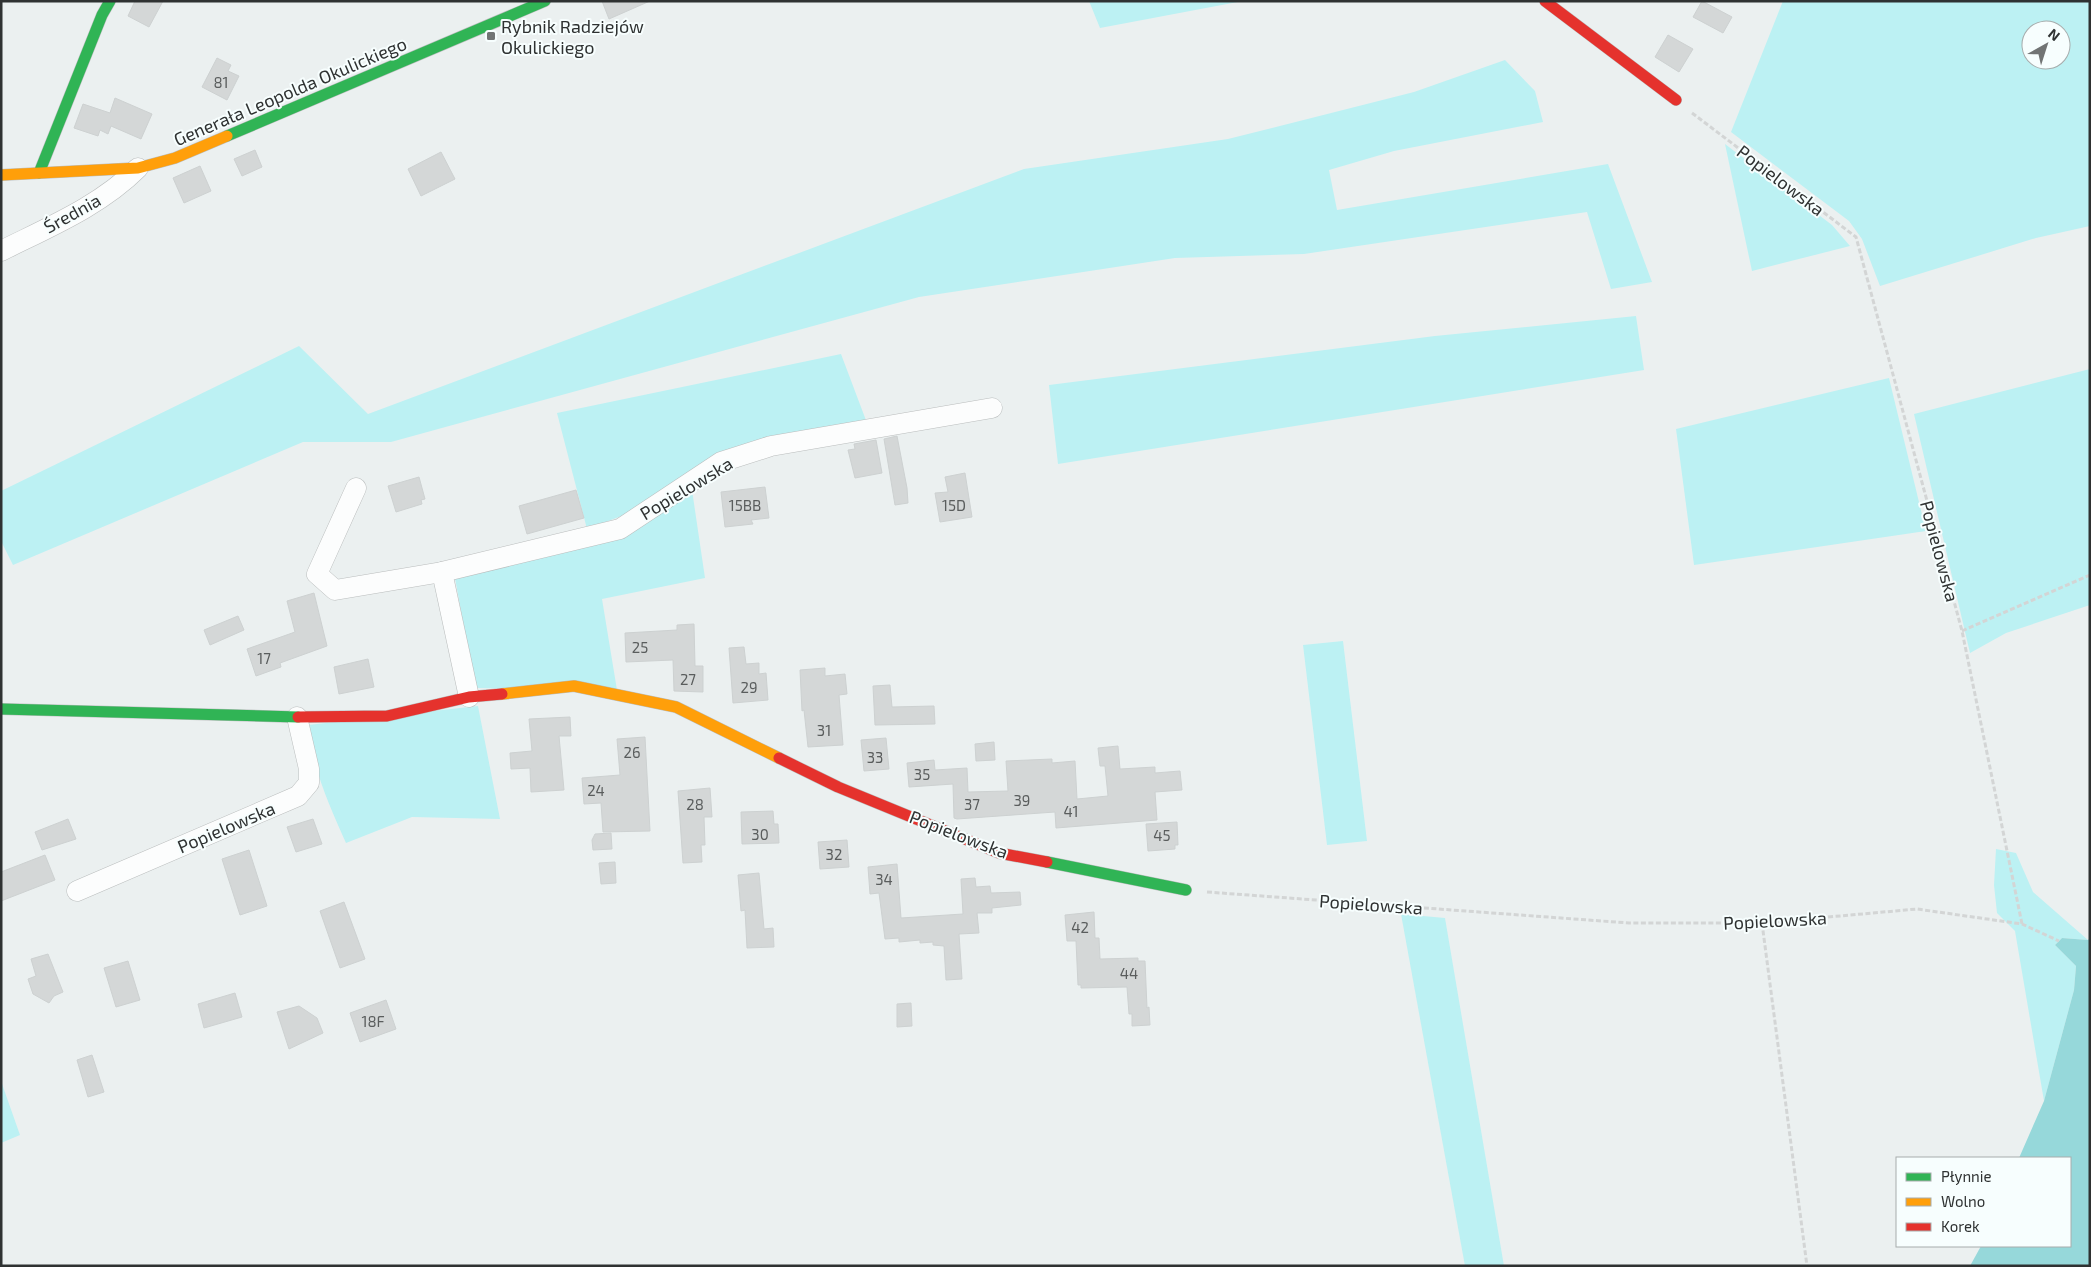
<svg xmlns="http://www.w3.org/2000/svg" width="2091" height="1267" viewBox="0 0 2091 1267" font-family="'Exo 2',sans-serif">
<rect width="100%" height="100%" fill="#ebf0f0"/>
<g fill="#bcf1f3" fill-rule="evenodd">
<polygon points="1089,1 1243,1 1100,28"/>
<path d="M 1783,1 L 2090,1 L 2090,226 L 2036,238 L 1880,286 L 1862,239 L 1849,221 L 1731,132 ZM 2031,30 L 2061,30 L 2061,60 L 2031,60 Z"/>
<polygon points="1505,60 1535,91 1543,122 1394,151 1329,170 1337,210 1608,164 1652,282 1611,289 1587,212 1304,254 1175,258 919,297 391,442 303,442 13,565 1,541 1,491 299,346 368,414 1024,169 1228,139 1414,92"/>
<polygon points="1725,144 1832,225 1850,246 1752,271"/>
<polygon points="1636,316 1644,370 1058,464 1049,385 1435,336"/>
<polygon points="841,354 867,423 744,445 632,512 587,529 557,413"/>
<polygon points="2090,369 2090,605 2006,633 1970,653 1914,414"/>
<polygon points="1889,378 1926,531 1694,565 1676,429"/>
<polygon points="692,490 705,578 602,599 617,690 475,688 455,578 638,524"/>
<polygon points="1343,641 1367,841 1327,845 1303,645"/>
<path d="M 478,706 L 500,819 L 412,817 L 346,843 C 329,805 312,767 308,725 Z"/>
<polygon points="1996,849 2016,853 2033,892 2088,940 2062,938 2055,945 2076,966 2074,990 2044,1101 2015,931 1997,913 1994,885"/>
<polygon points="1401,914 1445,918 1504,1266 1465,1266"/>
<polygon points="1,1081 20,1135 1,1143"/>
</g>
<polygon fill="#96d8da" points="2062,938 2088,940 2090,938 2090,1266 1970,1266 1981,1246 2070,1246 2070,1158 2019,1158 2044,1101 2074,990 2076,966 2055,945"/>
<g fill="#d4d7d7" stroke="#cdd1d1">
<polygon points="135,1 163,1 149,27 128,16"/>
<polygon points="602,1 650,1 609,19"/>
<polygon points="1702,1 1732,17 1723,33 1693,17"/>
<polygon points="1668,35 1693,49 1679,72 1655,57"/>
<polygon points="217,58 231,65 228,71 239,76 227,100 202,87"/>
<polygon points="115,98 152,114 141,139 111,126 108,134 100,130 98,136 74,128 83,104 110,113"/>
<polygon points="255,150 262,167 242,176 234,159"/>
<polygon points="441,152 455,179 421,196 408,169"/>
<polygon points="200,166 211,191 184,203 173,178"/>
<polygon points="897,436 907,488 908,503 895,505 884,439"/>
<polygon points="876,440 882,473 855,478 848,450 855,449 854,444"/>
<polygon points="965,473 972,517 940,522 935,493 948,492 945,477"/>
<polygon points="419,477 425,499 421,500 422,504 396,512 388,486"/>
<polygon points="765,487 769,518 751,520 753,524 725,527 721,492"/>
<polygon points="576,490 584,518 527,534 519,506"/>
<polygon points="314,593 327,646 280,663 281,667 256,676 247,649 295,632 287,601"/>
<polygon points="238,616 244,630 210,645 204,630"/>
<polygon points="694,624 695,666 703,666 703,692 674,691 673,660 626,662 625,633 677,630 677,625"/>
<polygon points="744,647 746,664 759,663 759,674 766,673 768,700 733,703 729,648"/>
<polygon points="368,659 374,687 339,694 334,667"/>
<polygon points="825,668 825,676 845,674 847,694 839,695 843,745 808,747 804,710 802,711 800,670"/>
<polygon points="890,685 892,707 934,706 935,724 875,725 873,686"/>
<polygon points="570,717 571,736 559,736 564,790 531,792 530,768 511,769 510,753 532,751 529,719"/>
<polygon points="645,737 650,831 603,832 601,803 584,804 582,778 620,775 617,739"/>
<polygon points="886,738 889,769 864,771 861,740"/>
<polygon points="994,742 995,760 976,761 975,744"/>
<polygon points="1118,746 1120,769 1155,767 1155,773 1180,771 1182,790 1155,792 1157,820 1056,828 1055,812 957,819 954,818 953,784 909,787 907,763 934,760 935,770 967,768 968,792 1008,791 1006,761 1052,759 1052,763 1075,761 1077,799 1108,796 1105,766 1100,766 1098,748"/>
<polygon points="710,788 712,817 704,817 705,845 701,845 702,862 683,863 678,791"/>
<polygon points="773,811 774,824 778,824 779,843 742,844 741,812"/>
<polygon points="68,819 76,839 42,850 35,832"/>
<polygon points="313,819 322,844 296,852 287,827"/>
<polygon points="1177,822 1178,845 1175,845 1175,849 1148,851 1146,824"/>
<polygon points="611,833 612,849 593,850 592,840 595,834"/>
<polygon points="847,840 849,867 820,869 818,842"/>
<polygon points="249,850 267,906 240,915 222,859"/>
<polygon points="45,855 55,880 1,901 1,872"/>
<polygon points="615,862 616,883 601,884 599,863"/>
<polygon points="897,864 901,918 963,914 961,879 975,878 976,887 990,886 991,893 1020,892 1021,905 992,908 992,913 977,913 979,933 959,934 962,979 946,980 944,946 933,945 933,942 920,943 920,940 899,942 899,938 885,939 879,893 870,894 868,867"/>
<polygon points="759,873 764,929 773,928 774,947 747,948 745,910 741,911 738,875"/>
<polygon points="344,902 365,959 340,968 320,911"/>
<polygon points="1094,912 1095,938 1099,938 1100,959 1138,958 1138,961 1145,961 1147,1008 1149,1007 1150,1025 1132,1026 1132,1014 1129,1014 1127,987 1081,988 1081,985 1078,985 1076,941 1067,941 1065,915"/>
<polygon points="48,954 63,992 54,996 49,1003 33,994 28,979 36,976 31,959"/>
<polygon points="128,961 140,1000 116,1007 104,968"/>
<polygon points="235,993 242,1017 204,1028 198,1004"/>
<polygon points="386,1000 396,1029 360,1042 350,1013"/>
<polygon points="911,1003 912,1026 897,1027 897,1004"/>
<polygon points="299,1006 317,1018 323,1033 289,1049 277,1012"/>
<polygon points="92,1055 104,1092 88,1097 77,1060"/>
</g>
<g fill="none" stroke-linecap="round" stroke-linejoin="round">
<defs>
<g id="street">
<path d="M 1,251 C 49,227 100,206 138,168"/>
<polyline points="356,488 317,574 335,590 442,572 620,529 721,462 771,446 992,408"/>
<polyline points="442,572 469,697"/>
<polyline points="77,891 298,796 309,783 309,769 297,717"/>
</g>
<g id="fast">
<polyline points="227,136 545,1"/>
<polyline points="39,173 102,15 110,1"/>
<polyline points="1,709 298,717"/>
<polyline points="1047,862 1186,890"/>
</g>
<g id="slow">
<polyline points="1,175 138,168 175,158 227,136"/>
<polyline points="502,694 574,686 676,707 779,758"/>
</g>
<g id="jam">
<polyline points="1545,1 1676,100"/>
<polyline points="298,717 387,716 469,697 502,694"/>
<polyline points="779,758 838,787 999,853 1047,862"/>
</g>
</defs>
<use href="#street" stroke="#babdbd" stroke-width="21"/>
<use href="#fast" stroke="#babdbd" stroke-width="12"/>
<use href="#slow" stroke="#babdbd" stroke-width="12"/>
<use href="#jam" stroke="#babdbd" stroke-width="12"/>
<g stroke="#d3d5d5" stroke-width="3" stroke-dasharray="5 2.5" stroke-linecap="butt">
<polyline points="1692,113 1856,237 1962,631 2022,924"/>
<polyline points="1962,631 2090,575"/>
<polyline points="1207,892 1629,923 1762,923 1917,909 2022,924 2059,941"/>
<polyline points="1762,923 1807,1266"/>
</g>
<use href="#street" stroke="#fcfdfd" stroke-width="20"/>
<use href="#fast" stroke="#30b455" stroke-width="11"/>
<use href="#slow" stroke="#ff9f0a" stroke-width="11"/>
<use href="#jam" stroke="#e5322d" stroke-width="11"/>
</g>
<rect fill="#717474" stroke="#f7fefe" stroke-width="2" x="486" y="31" width="10" height="10" rx="2.5"/>
<g text-anchor="middle" dominant-baseline="central" stroke-width="4" stroke-linejoin="round" paint-order="stroke">
<g font-size="15" fill="#5a5d5d">
<text x="221" y="82">81</text>
<text x="745" y="505">15BB</text>
<text x="954" y="505">15D</text>
<text x="640" y="647">25</text>
<text x="264" y="658">17</text>
<text x="688" y="679">27</text>
<text x="749" y="687">29</text>
<text x="824" y="730">31</text>
<text x="632" y="752">26</text>
<text x="875" y="757">33</text>
<text x="922" y="774">35</text>
<text x="596" y="790">24</text>
<text x="1022" y="800">39</text>
<text x="695" y="804">28</text>
<text x="972" y="804">37</text>
<text x="1071" y="811">41</text>
<text x="760" y="834">30</text>
<text x="1162" y="835">45</text>
<text x="834" y="854">32</text>
<text x="884" y="879">34</text>
<text x="1080" y="927">42</text>
<text x="1129" y="973">44</text>
<text x="373" y="1021">18F</text>
</g>
<g font-size="18" fill="#2f3232" stroke="#f7fefe" text-anchor="start">
<text x="501" y="26">Rybnik Radziejów<tspan x="501" dy="21">Okulickiego</tspan></text>
</g>
<g font-size="18" fill="#2f3232" stroke="#f7fefe">
<text transform="translate(290 91) rotate(-23)">Generała Leopolda Okulickiego</text>
<text transform="translate(1781 180) rotate(37)">Popielowska</text>
<text transform="translate(72 213) rotate(-29)">Średnia</text>
<text transform="translate(686 488) rotate(-31)">Popielowska</text>
<text transform="translate(1940 551) rotate(75)">Popielowska</text>
<text transform="translate(226 827) rotate(-23)">Popielowska</text>
<text transform="translate(959 834) rotate(21)">Popielowska</text>
<text transform="translate(1371 904) rotate(4)">Popielowska</text>
<text transform="translate(1775 920) rotate(-3)">Popielowska</text>
</g>
</g>
<rect width="2091" height="1267" fill="none" stroke="#2f3232" stroke-width="5"/>
<rect x="1896" y="1157" width="175" height="90" fill="#f7fefe" stroke="#a7acac"/>
<rect x="1906" y="1173" width="25" height="8" fill="#30b455" stroke="#a7acac"/>
<text x="1941" y="1182" font-size="15" fill="#2f3232">Płynnie</text>
<rect x="1906" y="1198" width="25" height="8" fill="#ff9f0a" stroke="#a7acac"/>
<text x="1941" y="1207" font-size="15" fill="#2f3232">Wolno</text>
<rect x="1906" y="1223" width="25" height="8" fill="#e5322d" stroke="#a7acac"/>
<text x="1941" y="1232" font-size="15" fill="#2f3232">Korek</text>
<g transform="translate(2046 45) rotate(39)"><circle r="24" fill="#f7fefe" stroke="#a7acac"/>
<path d="M0-4L9 19L0 12L-9 19Z" fill="#717474"/>
<text y="-8" font-size="14" font-weight="bold" text-anchor="middle" fill="#2f3232">N</text>
</g>
</svg>
